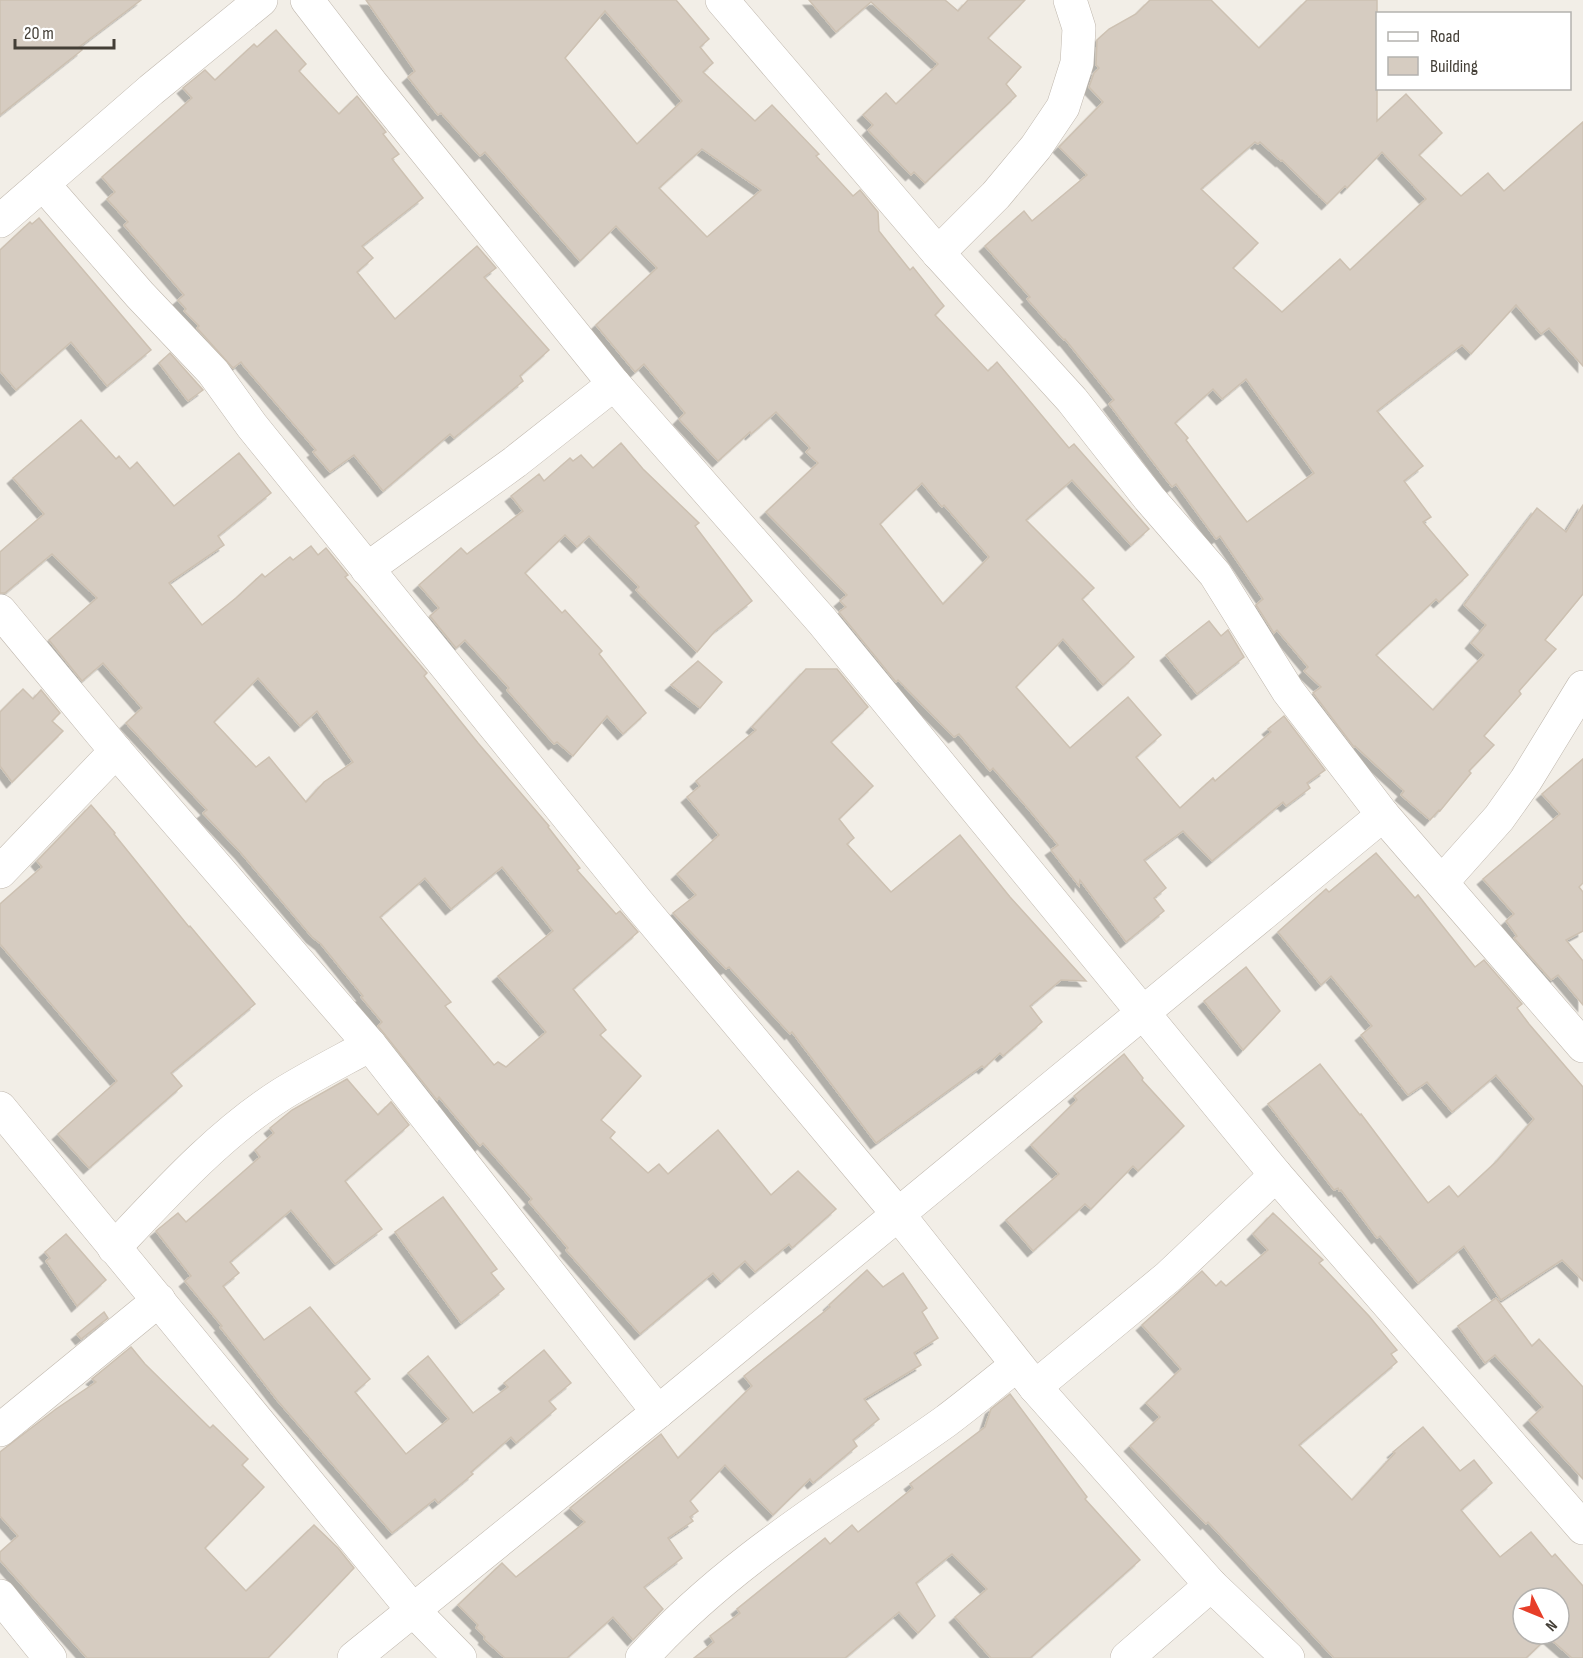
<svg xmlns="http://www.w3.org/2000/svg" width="1583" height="1658" viewBox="0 0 1583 1658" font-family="'Sofia Sans Condensed',sans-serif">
<defs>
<filter id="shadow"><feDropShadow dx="-5.5" dy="5.5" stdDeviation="0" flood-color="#0004"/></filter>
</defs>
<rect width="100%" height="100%" fill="#f2eee7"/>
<g fill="#d6ccc1" stroke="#cdc1b2" stroke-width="1.5" fill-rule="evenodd" filter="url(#shadow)">
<polygon points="0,0 141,0 79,47 82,50 0,115"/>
<path d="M 366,0 L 676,0 L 709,39 L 700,47 L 713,63 L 703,72 L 755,121 L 772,105 L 819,154 L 816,156 L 853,196 L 860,190 L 878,212 L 879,231 L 910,270 L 913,267 L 944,306 L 935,315 L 988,371 L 997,362 L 1069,448 L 1074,444 L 1149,529 L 1131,545 L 1072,480 L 1026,520 L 1094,588 L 1082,599 L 1134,657 L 1103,685 L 1063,639 L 1016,687 L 1070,748 L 1128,697 L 1161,735 L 1136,757 L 1180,808 L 1213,778 L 1215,781 L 1271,732 L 1268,729 L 1284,716 L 1325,770 L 1307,783 L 1310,788 L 1286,806 L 1283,802 L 1212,861 L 1183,831 L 1144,860 L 1166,888 L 1154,898 L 1164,911 L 1126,942 L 1080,880 L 1079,886 L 1051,850 L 1058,845 L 1031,812 L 993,768 L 990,771 L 959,734 L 954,737 L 898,680 L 896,682 L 839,612 L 846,607 L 840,601 L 847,595 L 766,512 L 818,463 L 806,452 L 810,448 L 776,412 L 751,434 L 750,432 L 718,461 L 679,419 L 685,413 L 644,364 L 635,372 L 596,325 L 657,268 L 616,226 L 580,261 L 485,152 L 480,156 L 441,113 L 438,115 L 408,77 L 415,71 ZM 605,11 L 682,101 L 637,144 L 565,58 ZM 702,149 L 761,190 L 707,237 L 659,188 ZM 922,483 L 942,507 L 944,505 L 989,557 L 943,604 L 880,524 Z"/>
<polygon points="809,0 945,0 958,11 968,0 1025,0 988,38 1021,67 1006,84 1016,96 925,183 914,172 911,175 868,130 873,125 863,115 886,93 896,104 938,64 871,2 836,32"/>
<path d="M 1150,0 L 1211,0 L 1259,48 L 1307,0 L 1377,0 L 1377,121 L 1406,94 L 1442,133 L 1419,155 L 1461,196 L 1488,173 L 1504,191 L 1583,122 L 1583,366 L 1549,328 L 1541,334 L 1516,305 L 1471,354 L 1462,345 L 1377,411 L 1423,466 L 1404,481 L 1431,517 L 1423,522 L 1468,575 L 1439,602 L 1436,599 L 1376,655 L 1433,710 L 1484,655 L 1471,643 L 1486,625 L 1464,605 L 1537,508 L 1566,532 L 1583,505 L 1583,594 L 1545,640 L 1556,649 L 1519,691 L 1521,694 L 1484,736 L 1494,745 L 1469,771 L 1471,773 L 1440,811 L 1439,810 L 1430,820 L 1401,795 L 1404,791 L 1355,746 L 1354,747 L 1313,693 L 1321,687 L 1304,671 L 1308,667 L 1277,630 L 1274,633 L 1256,605 L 1263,599 L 1220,536 L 1216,539 L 1176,484 L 1172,487 L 1109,404 L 1114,400 L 1065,339 L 1064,340 L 1027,299 L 1030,297 L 985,246 L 1024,211 L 1032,221 L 1087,175 L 1059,147 L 1103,102 L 1089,87 L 1094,73 L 1099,68 L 1096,65 L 1097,40 L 1109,29 L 1136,14 ZM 1255,142 L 1258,144 L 1260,142 L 1281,161 L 1282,160 L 1327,204 L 1345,186 L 1347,188 L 1382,152 L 1426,199 L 1350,270 L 1340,259 L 1282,312 L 1233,268 L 1258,243 L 1201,189 ZM 1246,379 L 1314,473 L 1247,522 L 1186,440 L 1188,438 L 1175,423 L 1213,389 L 1222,399 Z"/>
<polygon points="276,30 306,64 299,71 339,114 357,96 386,132 383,134 399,154 392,159 423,198 362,246 373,258 357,272 395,319 477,246 496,268 484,277 549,350 520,376 523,381 454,438 450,434 383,491 354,455 330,472 313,452 316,450 243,365 241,362 233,368 197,328 199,326 184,311 186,309 178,300 184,295 124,225 128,222 107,199 115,192 102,177 192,98 183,88 205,70 215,80 254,44 257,47"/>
<polygon points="39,218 151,350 107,386 71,342 16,390 0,371 0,250 30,222 32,224"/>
<polygon points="170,353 203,390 188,401 159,363"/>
<path d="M 81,420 L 116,459 L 119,456 L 130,469 L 137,462 L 174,506 L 239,453 L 271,493 L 218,536 L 224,545 L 169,583 L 202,625 L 236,598 L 262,574 L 265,577 L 290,557 L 293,560 L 311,546 L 318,555 L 326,548 L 348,575 L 345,577 L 427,673 L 424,676 L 478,743 L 549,826 L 548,827 L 580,868 L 577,870 L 616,914 L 620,911 L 638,932 L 573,989 L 606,1030 L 600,1035 L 641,1076 L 601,1120 L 615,1132 L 610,1138 L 648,1173 L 659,1164 L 668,1174 L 718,1130 L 771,1195 L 798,1171 L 836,1209 L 792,1248 L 789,1244 L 755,1272 L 745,1261 L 721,1282 L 713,1273 L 640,1334 L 566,1250 L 568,1248 L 529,1202 L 532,1199 L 483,1143 L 480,1146 L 439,1097 L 437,1100 L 378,1026 L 382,1022 L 361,997 L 363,996 L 321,944 L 312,937 L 241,853 L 203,813 L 207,810 L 126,723 L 142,708 L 103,663 L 82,681 L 49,640 L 97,598 L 52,554 L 5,593 L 0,593 L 0,552 L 44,514 L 13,478 ZM 258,678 L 300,726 L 317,711 L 353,762 L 324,782 L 306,802 L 269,757 L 256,767 L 214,722 ZM 502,867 L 553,931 L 498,976 L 546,1032 L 506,1067 L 498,1062 L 494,1065 L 445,1006 L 451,1002 L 380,917 L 425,878 L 451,909 Z"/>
<polygon points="621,443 643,469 699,523 695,526 752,601 715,631 697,652 636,590 639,587 589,536 577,547 565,535 525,573 562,613 565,610 602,651 599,654 646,713 623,734 607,716 573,756 557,742 554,744 507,690 509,688 465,640 456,648 430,616 439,608 419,585 461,548 467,554 523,511 511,496 539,474 544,481 570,458 573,461 581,455 593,468"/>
<polygon points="1209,621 1221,636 1228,630 1244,657 1197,694 1166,655"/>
<polygon points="698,661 722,682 700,708 671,685"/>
<polygon points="806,669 837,669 868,707 831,742 873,786 839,819 854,838 847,844 891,892 960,835 1010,897 1086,981 1061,980 1030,1006 1042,1022 1003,1056 1000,1053 984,1068 982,1066 876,1143 792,1032 790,1034 729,967 726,969 673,913 696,895 677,874 719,835 687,797 700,786 696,781 756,730 752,727"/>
<polygon points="23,689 33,699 41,690 60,713 52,721 63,731 12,782 0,766 0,712"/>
<polygon points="1583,759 1583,883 1579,887 1583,892 1583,931 1566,940 1583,961 1583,1005 1558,975 1551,980 1514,938 1517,936 1506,921 1514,914 1483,879 1560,814 1542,794"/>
<polygon points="91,805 115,833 114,834 189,927 190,926 255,1004 171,1073 182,1086 89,1168 58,1134 117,1081 0,944 0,904 42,867 37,861"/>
<polygon points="1376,853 1415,898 1418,895 1475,967 1484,960 1522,1004 1517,1008 1529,1024 1583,1087 1583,1281 1562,1260 1501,1300 1464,1246 1418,1283 1380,1236 1377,1238 1341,1190 1339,1191 1338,1188 1334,1190 1268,1104 1320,1064 1360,1115 1361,1114 1428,1203 1449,1186 1458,1197 1497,1161 1534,1119 1496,1075 1452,1112 1427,1082 1408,1095 1361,1035 1372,1026 1331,976 1321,985 1278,932 1326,889 1329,892"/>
<polygon points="1246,967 1280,1011 1243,1050 1204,1001"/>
<polygon points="1124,1054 1143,1078 1142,1080 1184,1126 1138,1171 1133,1166 1091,1209 1085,1204 1033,1251 1006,1220 1059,1174 1031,1145 1077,1100 1074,1096"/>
<polygon points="347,1079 378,1115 391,1102 409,1125 345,1181 382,1229 335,1264 291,1210 230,1262 239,1273 223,1286 264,1340 310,1307 370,1379 355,1392 406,1454 449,1419 408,1373 428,1356 473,1413 508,1387 504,1383 544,1350 571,1383 549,1401 556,1409 516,1443 511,1437 471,1472 473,1474 438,1503 435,1499 392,1533 277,1400 243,1356 220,1327 222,1326 185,1281 191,1276 156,1231 178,1213 186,1222 260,1157 255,1150 274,1133 270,1128 292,1110"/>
<polygon points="443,1197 497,1269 491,1273 504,1289 461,1323 395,1232"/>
<path d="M 1273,1213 L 1323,1260 L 1319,1263 L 1369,1316 L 1397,1350 L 1391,1354 L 1397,1362 L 1299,1445 L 1352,1500 L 1395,1453 L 1393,1452 L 1423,1427 L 1460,1471 L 1474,1460 L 1492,1483 L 1461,1510 L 1500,1557 L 1531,1532 L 1552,1557 L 1555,1554 L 1583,1586 L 1583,1658 L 1572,1658 L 1548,1637 L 1526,1658 L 1334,1658 L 1208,1522 L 1206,1524 L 1130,1446 L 1160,1417 L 1146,1403 L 1181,1369 L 1142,1325 L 1202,1271 L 1216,1286 L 1221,1281 L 1226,1286 L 1268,1250 L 1253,1234 ZM 1523,1598 L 1559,1598 L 1559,1634 L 1523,1634 Z"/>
<polygon points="66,1234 106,1280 77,1306 46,1261 50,1258 45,1252"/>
<polygon points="867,1270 883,1287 903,1273 927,1308 922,1312 938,1338 914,1353 921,1365 864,1399 879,1419 853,1440 857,1446 813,1483 810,1479 773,1515 725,1465 690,1501 698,1511 690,1517 693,1521 668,1538 682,1558 644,1587 663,1609 633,1640 613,1617 567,1658 505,1658 484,1639 485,1637 476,1628 478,1625 458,1605 502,1563 516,1577 585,1522 570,1508 661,1434 678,1458 752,1386 744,1376 830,1307 829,1305"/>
<polygon points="1496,1298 1532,1346 1539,1339 1583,1387 1583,1479 1529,1420 1543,1407 1495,1355 1485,1363 1458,1326"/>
<polygon points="104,1312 108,1318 81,1339 77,1334"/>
<polygon points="131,1347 145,1364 210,1428 213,1425 248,1459 242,1465 264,1487 205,1548 246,1591 314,1525 338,1548 354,1568 268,1658 87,1658 0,1560 0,1552 18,1536 0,1516 0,1452 56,1409 96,1382 92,1379"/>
<polygon points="1010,1394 1087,1497 1085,1499 1140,1560 1030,1658 991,1658 955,1617 987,1589 952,1554 916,1583 935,1616 918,1633 899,1612 845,1658 694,1658 714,1642 710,1636 740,1613 737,1609 825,1538 830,1544 852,1525 858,1532 913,1488 910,1484 985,1427 991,1409"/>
</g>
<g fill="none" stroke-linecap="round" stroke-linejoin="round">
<defs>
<g id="minor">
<polyline points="307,0 371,83 614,384 822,621 1276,1175 1583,1528"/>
<polyline points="722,0 938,253 1072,400 1149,498 1215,574 1288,691 1383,815 1583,1046"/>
<polyline points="43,184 140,295 213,372 252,426 637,902 898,1214 1035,1387 1211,1585 1288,1658"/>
<polyline points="0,221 151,90 261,0"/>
<polyline points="938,253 996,195 1036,147 1063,107 1077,63 1079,28 1070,0"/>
<polyline points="367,569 515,462 614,384"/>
<polyline points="0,611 116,751 370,1045 658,1412"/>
<polyline points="0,872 116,751"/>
<polyline points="1442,882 1499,818 1526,780 1583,687"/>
<polyline points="0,1108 412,1609 460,1658"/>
<path d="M 114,1248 C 166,1193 219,1134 282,1094 C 311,1076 341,1061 370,1045"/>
<polyline points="1035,1387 1168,1277 1276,1175"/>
<polyline points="0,1430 159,1300"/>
<polyline points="0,1596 50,1658"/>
<polyline points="354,1658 658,1412 1383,815"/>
<path d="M 642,1658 C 729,1561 841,1496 946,1421 C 970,1403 994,1383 1017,1365"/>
<polyline points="1127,1658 1211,1585"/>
</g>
</defs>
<use href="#minor" stroke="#c0b8ae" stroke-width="34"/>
<use href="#minor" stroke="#fff" stroke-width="33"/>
</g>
<rect x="1376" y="12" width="195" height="78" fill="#ffffff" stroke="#b4b2af" stroke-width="1.5"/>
<rect x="1388" y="32" width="30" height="9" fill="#ffffff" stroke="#b4b2af" stroke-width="1.5"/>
<text x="1430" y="42" font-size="18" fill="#443f37">Road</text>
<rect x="1388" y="57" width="30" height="18" fill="#d6ccc1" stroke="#b4b2af" stroke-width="1.5"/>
<text x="1430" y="72" font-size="18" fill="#443f37">Building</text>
<g transform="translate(1541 1616) rotate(133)"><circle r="28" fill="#ffffff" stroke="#b4b2af" stroke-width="1.5"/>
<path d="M0-4.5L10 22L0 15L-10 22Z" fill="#e73e29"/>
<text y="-9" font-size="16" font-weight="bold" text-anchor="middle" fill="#443f37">N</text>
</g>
<path d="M15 39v9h99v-9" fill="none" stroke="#443f37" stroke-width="3"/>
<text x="24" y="39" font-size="18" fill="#443f37" stroke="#ffffff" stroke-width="4.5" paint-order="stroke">20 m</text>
</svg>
